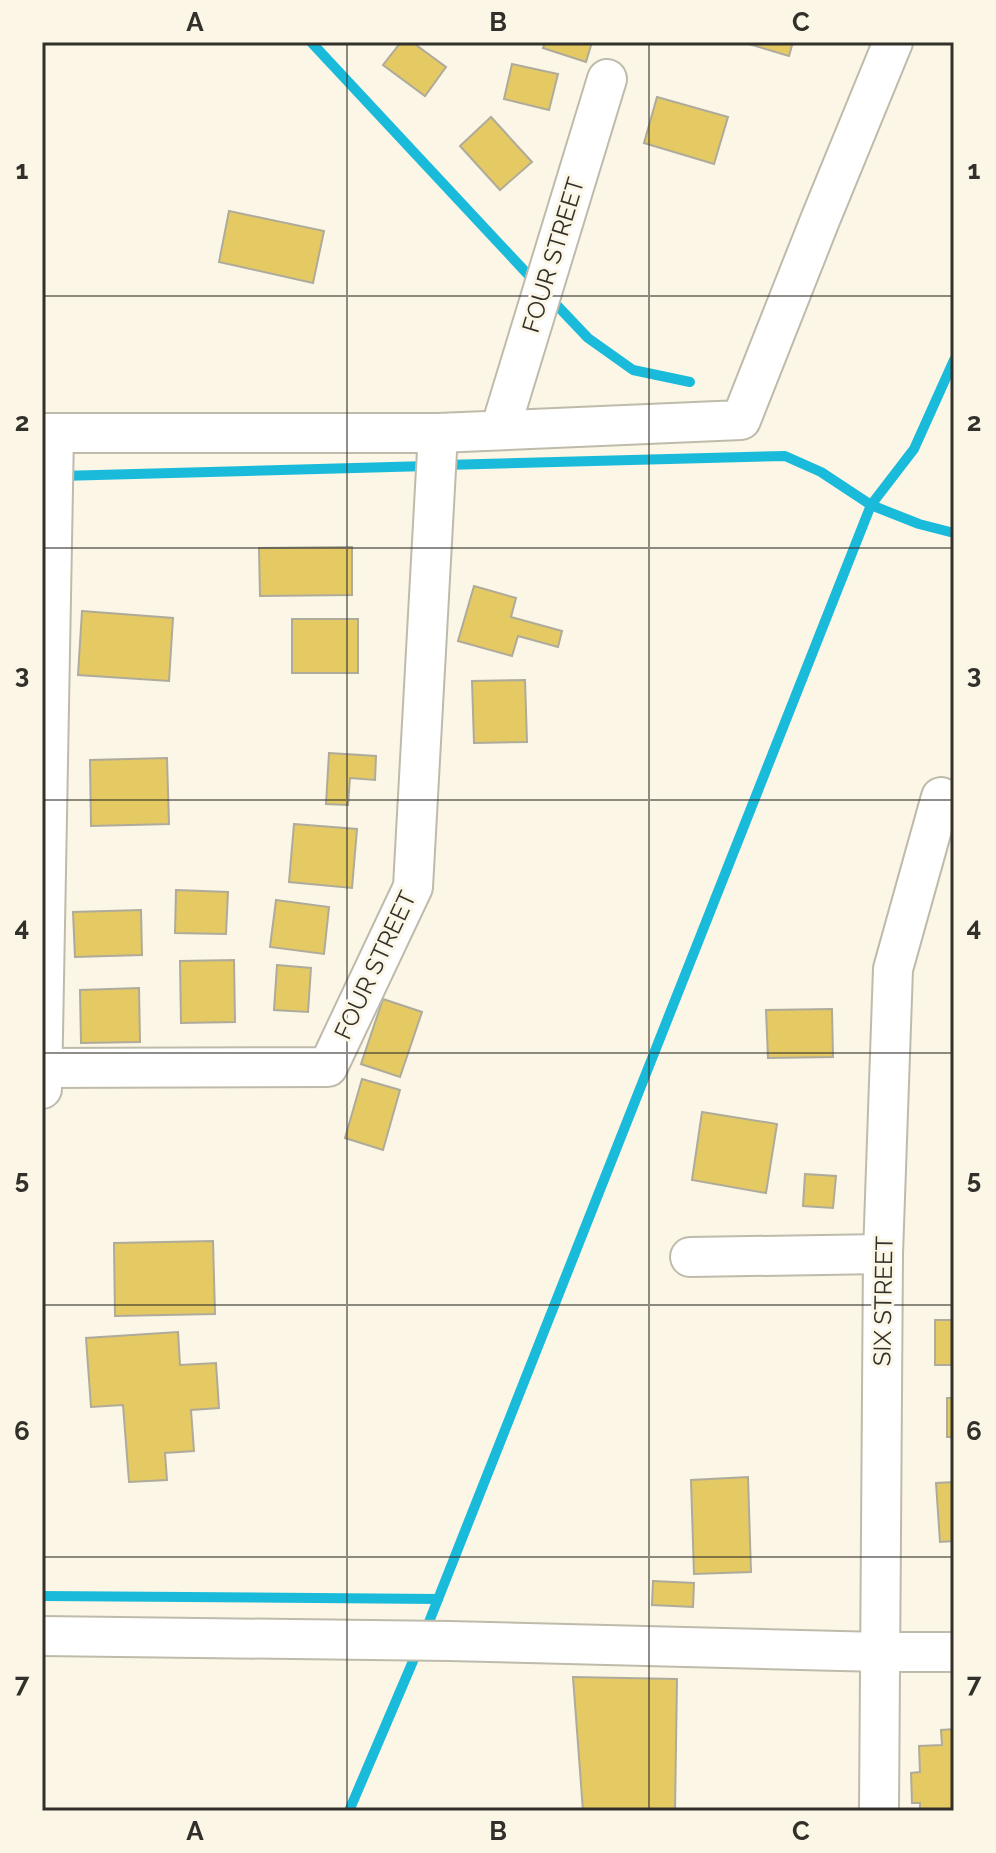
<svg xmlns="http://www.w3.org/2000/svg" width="996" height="1853" viewBox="0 0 996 1853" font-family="Raleway,sans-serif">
<rect width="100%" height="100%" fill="#fbf6e5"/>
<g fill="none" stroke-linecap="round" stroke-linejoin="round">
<g stroke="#1abbda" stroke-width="10">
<polyline points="311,42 535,282"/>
<polyline points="549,297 588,338 633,370 690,382"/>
<polyline points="444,465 785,456 821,472 871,505 919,524 954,533"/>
<polyline points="60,476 428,466"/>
<polyline points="42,1596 438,1599"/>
<polyline points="425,1632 871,505 914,449 954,360"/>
<polyline points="349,1811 419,1647"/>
</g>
</g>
<g fill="#e5ca64" stroke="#afab9b" stroke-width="2">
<polygon points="401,42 412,42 446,67 425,96 383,65"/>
<polygon points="545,42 592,42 586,62 543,48"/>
<polygon points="742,42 793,42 789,56"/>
<polygon points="512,64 558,74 549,110 504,99"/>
<polygon points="657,97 728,117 714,164 644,143"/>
<polygon points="491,117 532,162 500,190 460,146"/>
<polygon points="229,211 324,231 313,283 219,262"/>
<polygon points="352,547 352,595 260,596 259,548"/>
<polygon points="474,586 516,598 511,617 562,631 558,647 518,636 512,656 458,641"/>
<polygon points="82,611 173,618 169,681 78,675"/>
<rect x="292" y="619" width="66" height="54"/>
<polygon points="525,680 527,742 474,743 472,681"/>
<polygon points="329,753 376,756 375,780 350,778 348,805 326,804"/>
<polygon points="167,758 169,824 91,826 90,760"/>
<polygon points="294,824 357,829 352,888 289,882"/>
<polygon points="176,890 228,892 226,934 175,933"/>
<polygon points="276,900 329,907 324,954 270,947"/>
<polygon points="141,910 142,955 75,957 73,912"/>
<polygon points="234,960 235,1022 181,1023 180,961"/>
<polygon points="277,965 311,968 308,1012 274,1010"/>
<polygon points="139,988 140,1042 81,1043 80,990"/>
<polygon points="383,999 422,1012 400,1077 361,1064"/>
<polygon points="832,1009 833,1057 768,1058 766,1010"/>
<polygon points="362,1079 400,1090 383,1150 345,1138"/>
<polygon points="702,1112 777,1124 766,1193 692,1180"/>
<polygon points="805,1174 836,1176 833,1208 803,1206"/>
<polygon points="213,1241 215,1314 115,1316 114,1243"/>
<rect x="935" y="1320" width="19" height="45"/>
<polygon points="178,1332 180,1365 216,1363 219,1408 191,1410 194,1451 165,1453 167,1480 129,1482 123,1405 91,1407 86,1338"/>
<rect x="947" y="1398" width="7" height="39"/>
<polygon points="748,1477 751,1572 694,1574 691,1480"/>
<polygon points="954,1482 954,1541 940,1542 936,1483"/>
<polygon points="653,1581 694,1583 693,1607 652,1605"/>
<polygon points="573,1677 677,1679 675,1811 583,1811"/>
<polygon points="954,1729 954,1811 920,1811 920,1803 912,1803 911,1773 920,1772 919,1746 942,1745 941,1730"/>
</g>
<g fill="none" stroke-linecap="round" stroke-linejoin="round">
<defs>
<g id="street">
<polyline points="500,430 607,79"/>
<polyline points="42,433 438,433 741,420 820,220 893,42"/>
<polyline points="42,1068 328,1067 413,887 438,433"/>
<polyline points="42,1089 54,433"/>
<polyline points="690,1257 883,1254"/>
<polyline points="42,1636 449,1641 880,1652 954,1652"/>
<polyline points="879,1811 883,1254 893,969 941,797"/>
</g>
</defs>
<use href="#street" stroke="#bfbbab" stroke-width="42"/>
<use href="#street" stroke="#fff" stroke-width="38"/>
</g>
<path fill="none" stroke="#32302a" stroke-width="2" stroke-opacity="0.55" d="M 347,42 L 347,1811M 649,42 L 649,1811M 42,296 L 954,296M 42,548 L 954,548M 42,800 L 954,800M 42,1053 L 954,1053M 42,1305 L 954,1305M 42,1557 L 954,1557"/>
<g text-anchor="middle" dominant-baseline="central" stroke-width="6" stroke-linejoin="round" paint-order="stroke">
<g font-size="24" fill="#32302a" stroke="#fbf6e5">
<text transform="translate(553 255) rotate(-73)">FOUR STREET</text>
<text transform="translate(375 965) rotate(-65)">FOUR STREET</text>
<text transform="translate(883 1301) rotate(-89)">SIX STREET</text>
</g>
</g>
<rect width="996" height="1853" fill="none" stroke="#fbf6e5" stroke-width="88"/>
<rect x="44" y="44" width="908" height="1765" fill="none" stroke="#32302a" stroke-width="3"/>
<g font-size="26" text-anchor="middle" font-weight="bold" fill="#32302a">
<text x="195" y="31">A</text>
<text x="498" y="31">B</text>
<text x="801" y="31">C</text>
<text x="22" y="179">1</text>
<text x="974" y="179">1</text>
<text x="22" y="431">2</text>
<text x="974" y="431">2</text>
<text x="22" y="683">3</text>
<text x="974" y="683">3</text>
<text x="22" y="936">4</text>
<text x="974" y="936">4</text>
<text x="22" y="1188">5</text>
<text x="974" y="1188">5</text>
<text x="22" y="1440">6</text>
<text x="974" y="1440">6</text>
<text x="22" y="1692">7</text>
<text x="974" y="1692">7</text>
<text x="195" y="1840">A</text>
<text x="498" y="1840">B</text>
<text x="801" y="1840">C</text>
</g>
</svg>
